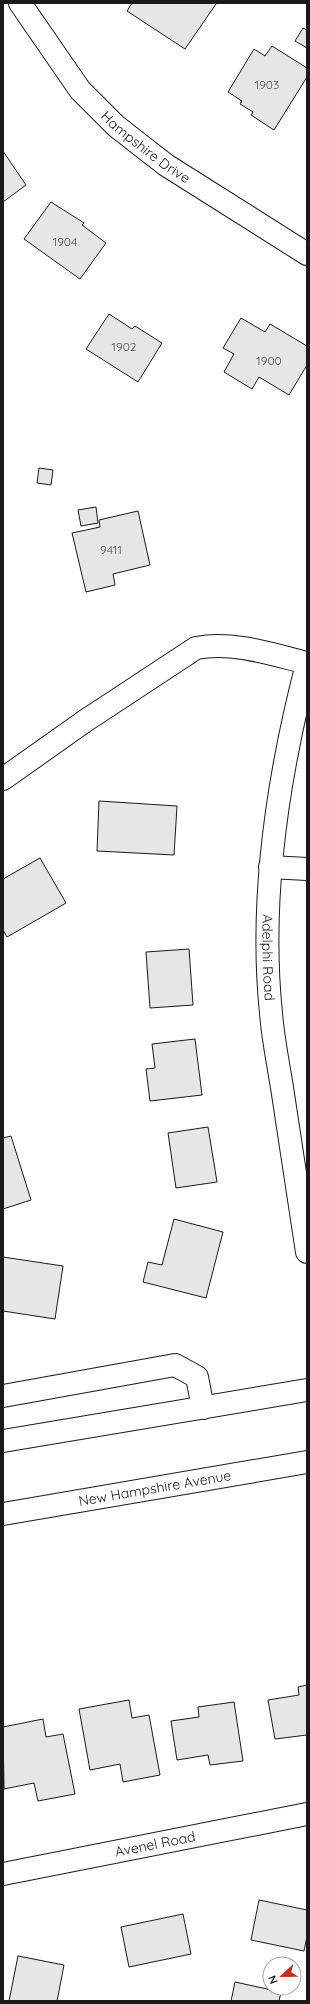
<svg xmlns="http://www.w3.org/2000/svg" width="310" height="2004" viewBox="0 0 310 2004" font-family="Quicksand,sans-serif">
<rect width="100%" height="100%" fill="#fff"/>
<g fill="#e6e6e6" stroke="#1a1a1a">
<polygon points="132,3 215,3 216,4 185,49 127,11"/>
<polygon points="303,28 307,30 307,48 295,41"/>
<polygon points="272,46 307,68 307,77 274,130 251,115 253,112 240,104 242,101 228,92 254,49 265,56"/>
<polygon points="3,151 26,185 3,202"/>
<polygon points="51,202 84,223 82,225 106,243 80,279 24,239"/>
<polygon points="109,314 132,329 135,326 162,343 138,382 86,349"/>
<polygon points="241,318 265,332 270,324 307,346 307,365 289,395 259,377 252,389 224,372 234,354 223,348"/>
<polygon points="39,468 53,470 51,485 37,483"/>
<polygon points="96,507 98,523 81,526 78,510"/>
<polygon points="138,511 150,565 113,574 115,585 86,592 72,533 100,527 99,520"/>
<polygon points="99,801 177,806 174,855 97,851"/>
<polygon points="40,858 66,903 7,937 3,930 3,879"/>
<polygon points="189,949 193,1005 150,1008 146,952"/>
<polygon points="195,1039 202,1095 150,1101 146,1069 155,1068 152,1044"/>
<polygon points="208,1127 217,1182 176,1188 168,1133"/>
<polygon points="11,1136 31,1200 3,1209 3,1138"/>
<polygon points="174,1219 223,1232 206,1298 143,1282 148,1262 162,1265"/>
<polygon points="3,1257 63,1266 55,1319 3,1311"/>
<polygon points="307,1685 307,1735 275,1739 268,1700 299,1695 298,1687"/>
<polygon points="129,1700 132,1718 149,1715 160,1775 123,1782 120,1764 90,1770 79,1709"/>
<polygon points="234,1702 243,1761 210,1765 208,1755 177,1760 171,1721 199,1717 198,1707"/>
<polygon points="43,1719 46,1737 63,1734 75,1794 38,1801 34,1783 4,1789 3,1727"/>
<polygon points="259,1900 307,1910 307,1936 304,1951 251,1940"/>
<polygon points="183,1914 191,1954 129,1967 121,1927"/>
<polygon points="18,1956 64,1965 57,2001 9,2001"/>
<polygon points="235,1982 281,1992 279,2001 231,2001"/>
</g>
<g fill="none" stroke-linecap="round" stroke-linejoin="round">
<defs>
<g id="minor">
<path id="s1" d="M 20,3 L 80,90 L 116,126 L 166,165 L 307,254"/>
<path d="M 3,779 L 85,721 L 196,648 C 233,641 271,654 307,663"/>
<polyline points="270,867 307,869"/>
<polyline points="3,1396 175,1365 197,1377 203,1408"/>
<path id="s2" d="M 3,1874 L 307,1814"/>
</g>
<g id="major">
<path id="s3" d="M 307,664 C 278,776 259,897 271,1013 C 273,1040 279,1067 283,1094 C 291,1146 299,1199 307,1252"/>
<polyline points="3,1441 307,1390"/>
<path id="s4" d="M 3,1514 L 307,1462"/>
</g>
</defs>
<use href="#minor" stroke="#1a1a1a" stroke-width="24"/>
<use href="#major" stroke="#1a1a1a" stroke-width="24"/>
<use href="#minor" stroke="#fff" stroke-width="22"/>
<use href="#major" stroke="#fff" stroke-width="22"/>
</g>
<g text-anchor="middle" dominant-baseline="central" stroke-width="3" stroke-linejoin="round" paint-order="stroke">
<g font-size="12" fill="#4d4d4d">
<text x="267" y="84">1903</text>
<text x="65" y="241">1904</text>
<text x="124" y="346">1902</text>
<text x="269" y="360">1900</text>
<text x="111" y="549">9411</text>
</g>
<g font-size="14" fill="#1a1a1a" stroke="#fff">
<text stroke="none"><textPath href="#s1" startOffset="193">Hampshire Drive</textPath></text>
<text stroke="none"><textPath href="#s3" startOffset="297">Adelphi Road</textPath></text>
<text stroke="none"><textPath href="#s4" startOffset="154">New Hampshire Avenue</textPath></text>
<text stroke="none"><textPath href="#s2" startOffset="155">Avenel Road</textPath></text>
</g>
</g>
<rect width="310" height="2004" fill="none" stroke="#1a1a1a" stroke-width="8"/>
<g transform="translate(282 1976) rotate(248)"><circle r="19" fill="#ffffff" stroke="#a3a3a3"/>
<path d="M0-3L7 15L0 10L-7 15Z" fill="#c62828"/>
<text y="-6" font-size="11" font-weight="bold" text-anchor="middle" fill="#1a1a1a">N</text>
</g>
</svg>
